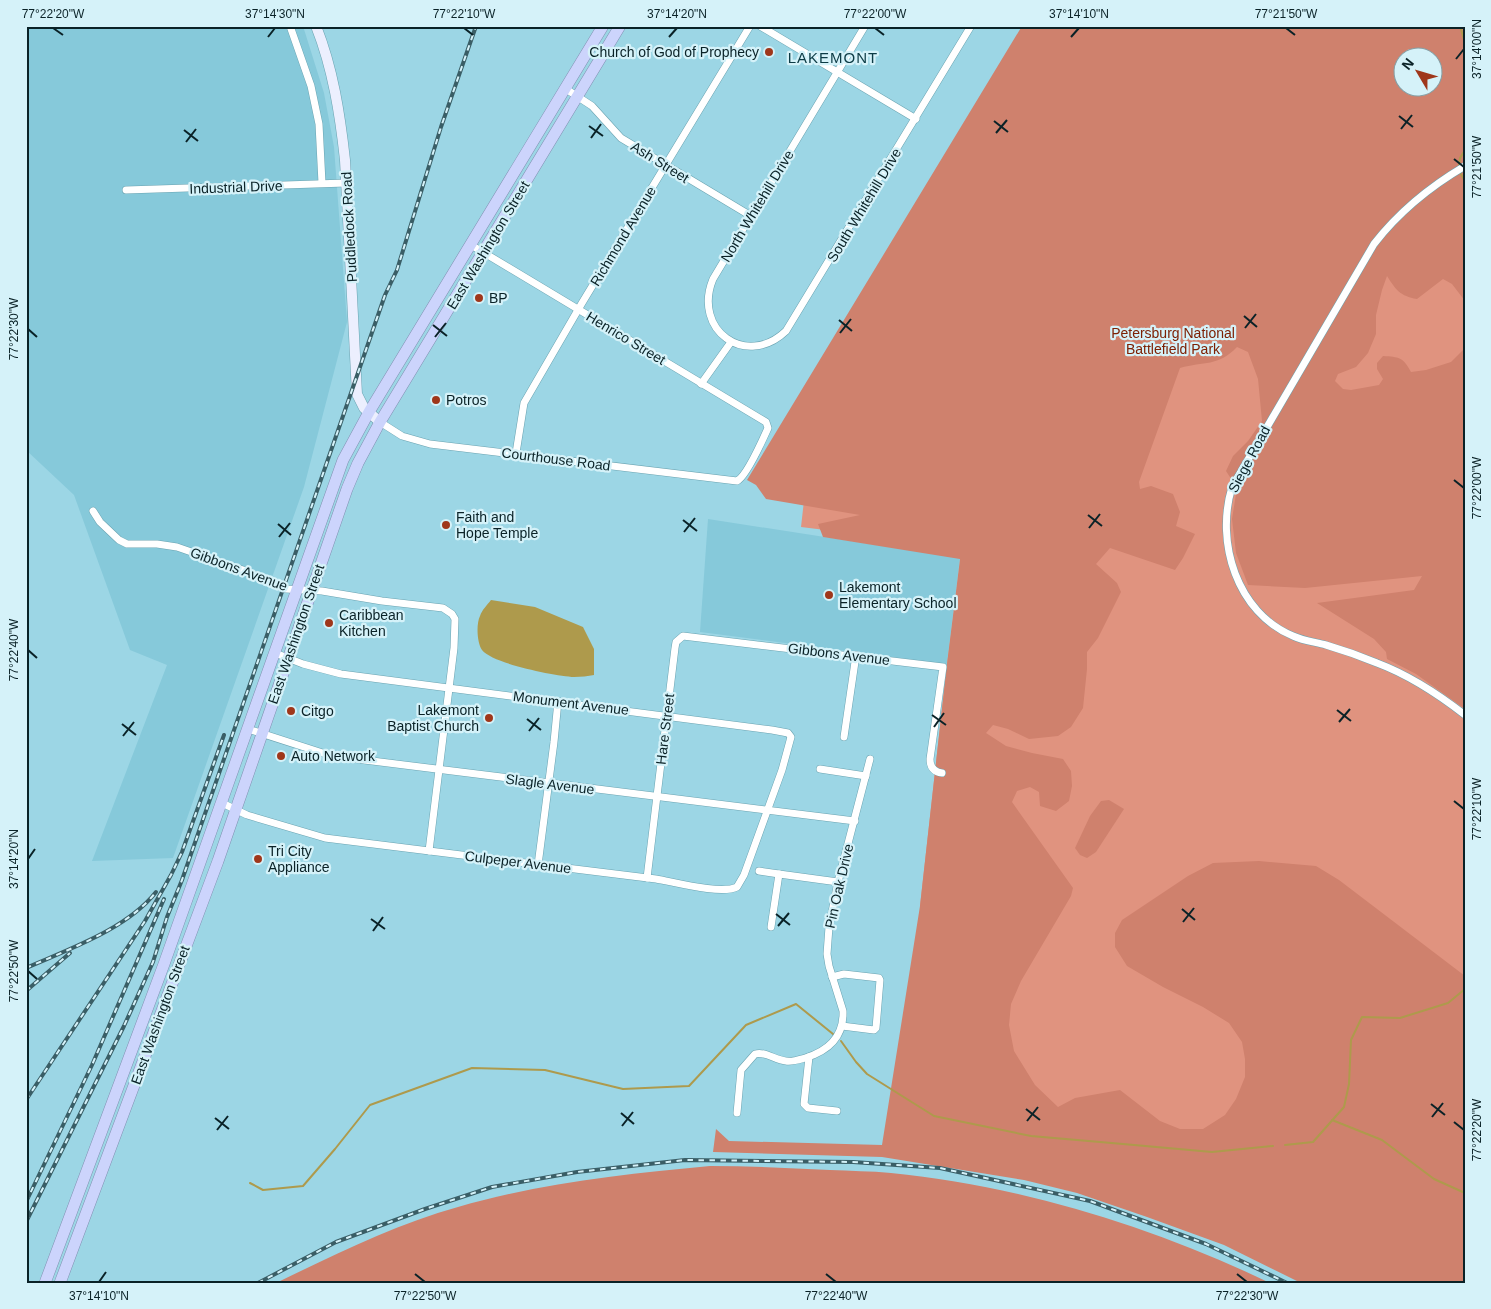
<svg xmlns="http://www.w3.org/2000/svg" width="1491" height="1309" viewBox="0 0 1491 1309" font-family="Arial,sans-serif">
<rect width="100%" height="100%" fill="#9cd6e5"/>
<g fill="#86c9da">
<polygon points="26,26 303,26 324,93 334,147 347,322 304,487 173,858 92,861 167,665 130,650 74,495 26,450"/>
<polygon points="708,519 960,558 947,664 700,632"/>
</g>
<path fill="#e0937f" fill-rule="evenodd" d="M 1465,26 L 1465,1283 L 1098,1191 L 920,906 L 947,664 L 963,547 L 801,527 L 806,483 L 923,192 ZM 1404,58 L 1434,58 L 1434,88 L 1404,88 Z"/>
<g fill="#cf816d" fill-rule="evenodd">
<path d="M 1022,26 L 1465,26 L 1465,301 L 1452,284 L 1443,279 L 1417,299 C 1400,296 1396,290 1387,276 L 1382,290 L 1376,315 L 1376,334 L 1368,353 L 1356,367 L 1338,374 L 1335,381 L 1343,389 L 1351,390 L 1379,385 L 1383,379 L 1377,369 L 1377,363 L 1383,356 C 1399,357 1403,357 1411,372 L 1426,370 L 1451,362 L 1465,348 L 1465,709 L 1416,674 L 1387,659 L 1386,652 L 1374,639 L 1317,603 L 1414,590 L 1422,576 L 1305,588 L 1248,585 L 1236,553 L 1232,519 L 1237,488 L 1226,471 L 1233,456 L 1248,441 L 1262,421 L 1258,379 L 1248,352 L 1237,347 C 1218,367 1204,361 1180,368 L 1139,482 L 1140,489 L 1151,486 L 1173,494 L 1180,512 L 1176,526 L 1195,534 L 1183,558 L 1175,570 L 1110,548 L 1096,564 L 1117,583 L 1121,592 L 1098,638 L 1087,652 L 1087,669 L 1083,708 L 1071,727 L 1058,736 L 1029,739 L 1008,729 L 993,725 L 986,733 L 1006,746 L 1032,753 L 1063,759 L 1071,771 L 1072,786 L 1069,801 L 1056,811 L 1040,806 L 1039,792 L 1030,787 L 1017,791 L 1012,802 L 1073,888 L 1071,896 L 1021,981 L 1011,1004 L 1009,1025 L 1014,1051 L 1035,1085 L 1058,1107 L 1075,1098 L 1120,1090 L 1160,1121 L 1180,1129 L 1203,1129 L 1225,1115 L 1236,1099 L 1245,1077 L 1245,1059 L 1242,1042 L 1229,1023 L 1203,1007 L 1163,987 L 1127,966 L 1115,947 L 1115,933 L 1122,920 L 1188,876 L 1213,863 L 1259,861 L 1316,866 L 1339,880 L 1465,976 L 1465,1283 L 1301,1283 L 1224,1245 L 1147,1217 L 1077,1193 L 1024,1180 L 882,1157 L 713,1152 L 716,1129 L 729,1141 L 882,1145 L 920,906 L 947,664 L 960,559 L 823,537 L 818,524 L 860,515 L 766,499 L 756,485 L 747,480 ZM 1404,58 L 1434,58 L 1434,88 L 1404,88 Z"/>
<polygon points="1109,800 1124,809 1096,852 1087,858 1080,855 1075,848 1090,816 1101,801"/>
<path d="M 710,1166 C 750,1166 790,1168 830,1170 C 850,1171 871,1171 891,1173 C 1022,1186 1152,1226 1270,1283 L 276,1283 C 334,1255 396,1224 458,1207 C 540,1183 625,1174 710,1166 Z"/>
</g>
<path fill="#ae9a4c" d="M 491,600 L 535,607 L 583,627 L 594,649 L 594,675 C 588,676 581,677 574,677 C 556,676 493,664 482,650 C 477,643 476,624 480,616 C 482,610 487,605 491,600 Z"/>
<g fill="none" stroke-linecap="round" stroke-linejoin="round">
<g stroke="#ae9a4c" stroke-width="2">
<polyline points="1460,26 1465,43"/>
<polyline points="1459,166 1460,158 1465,150"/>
<polyline points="1459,171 1465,181"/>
<polyline points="841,1041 856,1062 867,1074 934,1116 1031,1136 1123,1144 1212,1152 1273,1146"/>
<polyline points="1332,1120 1382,1140 1434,1179 1465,1193"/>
<polyline points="1285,1145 1313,1142 1344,1107 1349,1084 1351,1040 1362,1017 1400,1018 1448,1003 1465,989"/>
<polyline points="250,1183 263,1190 303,1186 335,1149 370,1105 472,1068 545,1070 623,1089 689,1086 746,1025 796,1004 833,1034"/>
</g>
<defs>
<g id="minor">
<polyline points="290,26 311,86 319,124 322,183"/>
<polyline points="760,26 916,119"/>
<path d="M 865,26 L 713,279 C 692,330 746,369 786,331 L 971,26"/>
<polyline points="566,89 592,106 621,138 751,216"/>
<path d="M 1465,166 C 1431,186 1398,213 1374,244 L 1232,487 C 1215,542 1237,613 1293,636 C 1304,641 1315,642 1326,645 C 1343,650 1360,656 1377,663 C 1409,675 1438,694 1465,715"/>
<polyline points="126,190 346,183"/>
<polyline points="701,384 731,342"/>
<path d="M 380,422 L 402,436 L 430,444 L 737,481 C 747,476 763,439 768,428 L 766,422 L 471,245"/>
<polyline points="516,453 524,403 582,303 750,26"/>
<polyline points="93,511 100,522 119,540 127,544 157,544 177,547 243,570 286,589 322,591 382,601 443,608 452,614 455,619 454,648 429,851"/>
<polyline points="248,729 332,756 855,821"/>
<polyline points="844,737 856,655"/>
<polyline points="820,769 866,776"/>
<path d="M 222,803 L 247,815 L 325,838 L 656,879 C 674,882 721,895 737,887 L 744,875 L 782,770 L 791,737 L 788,733 L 772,730 L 341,674 L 303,664 L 275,653"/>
<polyline points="538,865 554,742 558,701"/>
<polyline points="759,871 779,874"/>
<path d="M 647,878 L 675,648 L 676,642 L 683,636 L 943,667 L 930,759 C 930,767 934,772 942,773"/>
<polyline points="771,927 779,874 838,882"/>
<polyline points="832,977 844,974 879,978 880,980 876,1028 874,1030 842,1026"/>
<polyline points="809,1057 804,1104 808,1108 837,1111"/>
<path d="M 737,1113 L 741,1070 L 755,1054 C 765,1051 775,1060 786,1061 C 792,1062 798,1060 805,1058 C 828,1051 844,1037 843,1011 L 829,966 L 827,954 L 829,927 L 838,882 L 870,759"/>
</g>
<path id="secondary" d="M 316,26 C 333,69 340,114 345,160 L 357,394 L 364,408 L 380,422"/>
<g id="trunk">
<polyline points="45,1283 164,964 343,460 369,412 603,26"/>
<polyline points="60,1283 218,861 347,489 358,463 380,422 620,26"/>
</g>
</defs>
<use href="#minor" stroke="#6aa3b1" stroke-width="8"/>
<use href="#secondary" stroke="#6aa3b1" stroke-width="11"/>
<use href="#trunk" stroke="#808fb1" stroke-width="12"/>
<use href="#minor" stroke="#fff" stroke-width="7"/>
<use href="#secondary" stroke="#eceffe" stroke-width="10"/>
<use href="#trunk" stroke="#ccd4fc" stroke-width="11"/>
<defs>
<g id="rail">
<path d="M 26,968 C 69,949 127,929 156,892"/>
<polyline points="26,991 70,953"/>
<polyline points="26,1100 145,921 171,875 182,852 224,735"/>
<polyline points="26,1202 92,1065 164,899"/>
<polyline points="26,1222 124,1026 153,962 167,917 182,880 385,295 397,270 441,127 476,26"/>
<polyline points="258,1283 336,1242 425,1209 492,1187 577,1172 685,1160 853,1162 940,1168 1090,1201 1206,1244 1287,1283"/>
</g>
</defs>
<use href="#rail" stroke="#3a5e66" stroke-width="4"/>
<use href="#rail" stroke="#d5f2f9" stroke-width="2" stroke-dasharray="5.5" stroke-linecap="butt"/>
</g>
<path fill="none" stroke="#0a2227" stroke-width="2" d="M 53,28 L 63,35M 464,28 L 473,35M 875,28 L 884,35M 1286,28 L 1295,35M 268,37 L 275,28M 669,37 L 677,28M 1071,37 L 1079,28M 1456,59 L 1464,49M 1399,116 L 1413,127M 994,121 L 1008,132M 589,126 L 603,136M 1401,129 L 1412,115M 184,130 L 198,141M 996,133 L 1007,120M 591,138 L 601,124M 186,142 L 196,129M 1454,159 L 1464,167M 1244,316 L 1257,327M 839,320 L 852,331M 433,325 L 447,336M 1245,328 L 1256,314M 28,329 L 37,337M 840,333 L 851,319M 435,337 L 446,323M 1454,480 L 1464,488M 1088,515 L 1102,526M 683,520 L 697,531M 278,524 L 291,535M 1089,528 L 1100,514M 684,532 L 695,518M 279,537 L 290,523M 28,650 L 37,658M 1337,710 L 1351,721M 932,715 L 946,725M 527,719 L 541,730M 1339,722 L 1350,709M 122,724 L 136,735M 934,727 L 944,713M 529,731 L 539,718M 123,736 L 134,722M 1454,801 L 1464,809M 28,859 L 35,849M 1182,909 L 1195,920M 776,914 L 790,925M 371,919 L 385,929M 1183,922 L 1194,908M 778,926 L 789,913M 373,931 L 383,917M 28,971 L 37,979M 1431,1104 L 1445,1115M 1026,1109 L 1040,1120M 621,1113 L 634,1124M 1432,1117 L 1443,1103M 215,1118 L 229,1129M 1027,1121 L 1038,1107M 1454,1122 L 1464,1130M 622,1126 L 633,1112M 217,1130 L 228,1116M 415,1274 L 425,1282M 826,1274 L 836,1282M 1237,1274 L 1247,1282M 99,1282 L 106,1272"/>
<g fill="#9f371b" stroke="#d5f2f9" stroke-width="2">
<circle cx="769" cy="52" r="5"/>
<circle cx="479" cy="298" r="5"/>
<circle cx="436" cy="400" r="5"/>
<circle cx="446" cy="525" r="5"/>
<circle cx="829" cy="595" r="5"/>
<circle cx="329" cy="623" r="5"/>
<circle cx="291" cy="711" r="5"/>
<circle cx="489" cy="718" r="5"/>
<circle cx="281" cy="756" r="5"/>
<circle cx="258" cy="859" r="5"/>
</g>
<g text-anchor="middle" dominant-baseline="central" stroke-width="4.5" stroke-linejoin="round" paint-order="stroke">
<g font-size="14" fill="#0a2227" stroke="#d5f2f9" text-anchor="start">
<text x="759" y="52" text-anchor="end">Church of God of Prophecy</text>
<text x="489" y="298">BP</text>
<text x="446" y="400">Potros</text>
<text x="456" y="517">Faith and<tspan x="456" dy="16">Hope Temple</tspan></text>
<text x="839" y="587">Lakemont<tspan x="839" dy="16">Elementary School</tspan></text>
<text x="339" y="615">Caribbean<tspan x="339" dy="16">Kitchen</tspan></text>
<text x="479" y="710" text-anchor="end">Lakemont<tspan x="479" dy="16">Baptist Church</tspan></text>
<text x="301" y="711">Citgo</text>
<text x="291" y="756">Auto Network</text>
<text x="268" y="851">Tri City<tspan x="268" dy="16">Appliance</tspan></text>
</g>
<g font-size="14" fill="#0a2227" stroke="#d5f2f9">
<text transform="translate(660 162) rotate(32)">Ash Street</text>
<text transform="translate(236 187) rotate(-2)">Industrial Drive</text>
<text transform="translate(864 205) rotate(-59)">South Whitehill Drive</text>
<text transform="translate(757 206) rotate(-59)">North Whitehill Drive</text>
<text transform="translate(349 227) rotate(-93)">Puddledock Road</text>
<text transform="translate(623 236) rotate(-59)">Richmond Avenue</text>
<text transform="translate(488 245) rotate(-59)">East Washington Street</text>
<text transform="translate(626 338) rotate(31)">Henrico Street</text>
<text transform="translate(556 459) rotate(7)">Courthouse Road</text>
<text transform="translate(1249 459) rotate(-62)">Siege Road</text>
<text transform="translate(239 569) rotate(20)">Gibbons Avenue</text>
<text transform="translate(296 634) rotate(-71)">East Washington Street</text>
<text transform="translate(839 654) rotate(7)">Gibbons Avenue</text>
<text transform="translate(571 703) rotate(7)">Monument Avenue</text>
<text transform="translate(665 729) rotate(-83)">Hare Street</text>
<text transform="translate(550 784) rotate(7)">Slagle Avenue</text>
<text transform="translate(518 862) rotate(7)">Culpeper Avenue</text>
<text transform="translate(839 886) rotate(-77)">Pin Oak Drive</text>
<text transform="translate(160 1015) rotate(-70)">East Washington Street</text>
</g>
<g font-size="14" fill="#7d2004" stroke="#d5f2f9">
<text x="1173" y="333">Petersburg National<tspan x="1173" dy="16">Battlefield Park</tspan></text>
</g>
<g font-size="15" letter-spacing="1" fill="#0d3b45" stroke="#d5f2f9">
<text x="833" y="57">LAKEMONT</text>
</g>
</g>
<rect width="1491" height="1309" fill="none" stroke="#d5f2f9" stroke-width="55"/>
<g transform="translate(1418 72) rotate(308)"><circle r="24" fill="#d5f2f9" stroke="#849fa5"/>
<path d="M0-4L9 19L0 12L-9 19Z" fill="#9f371b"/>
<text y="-8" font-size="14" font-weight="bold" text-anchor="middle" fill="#0a2227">N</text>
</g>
<rect x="28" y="28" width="1436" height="1254" fill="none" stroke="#0a2227" stroke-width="2"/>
<g font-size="12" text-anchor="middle" fill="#0a2227">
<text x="53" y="18">77°22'20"W</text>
<text x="275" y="18">37°14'30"N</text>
<text x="464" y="18">77°22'10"W</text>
<text x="677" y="18">37°14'20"N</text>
<text x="875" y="18">77°22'00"W</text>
<text x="1079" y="18">37°14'10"N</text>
<text x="1286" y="18">77°21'50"W</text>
<text transform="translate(1477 49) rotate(-90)" y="4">37°14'00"N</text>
<text transform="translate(1477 167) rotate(-90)" y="4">77°21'50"W</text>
<text transform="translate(14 329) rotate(-90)" y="4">77°22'30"W</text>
<text transform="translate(1477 488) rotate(-90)" y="4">77°22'00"W</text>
<text transform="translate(14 650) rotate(-90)" y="4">77°22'40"W</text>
<text transform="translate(1477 809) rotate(-90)" y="4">77°22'10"W</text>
<text transform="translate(14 859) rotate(-90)" y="4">37°14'20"N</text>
<text transform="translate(14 971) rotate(-90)" y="4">77°22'50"W</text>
<text transform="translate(1477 1130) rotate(-90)" y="4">77°22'20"W</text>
<text x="99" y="1300">37°14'10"N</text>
<text x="425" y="1300">77°22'50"W</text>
<text x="836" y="1300">77°22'40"W</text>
<text x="1247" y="1300">77°22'30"W</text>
</g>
</svg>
